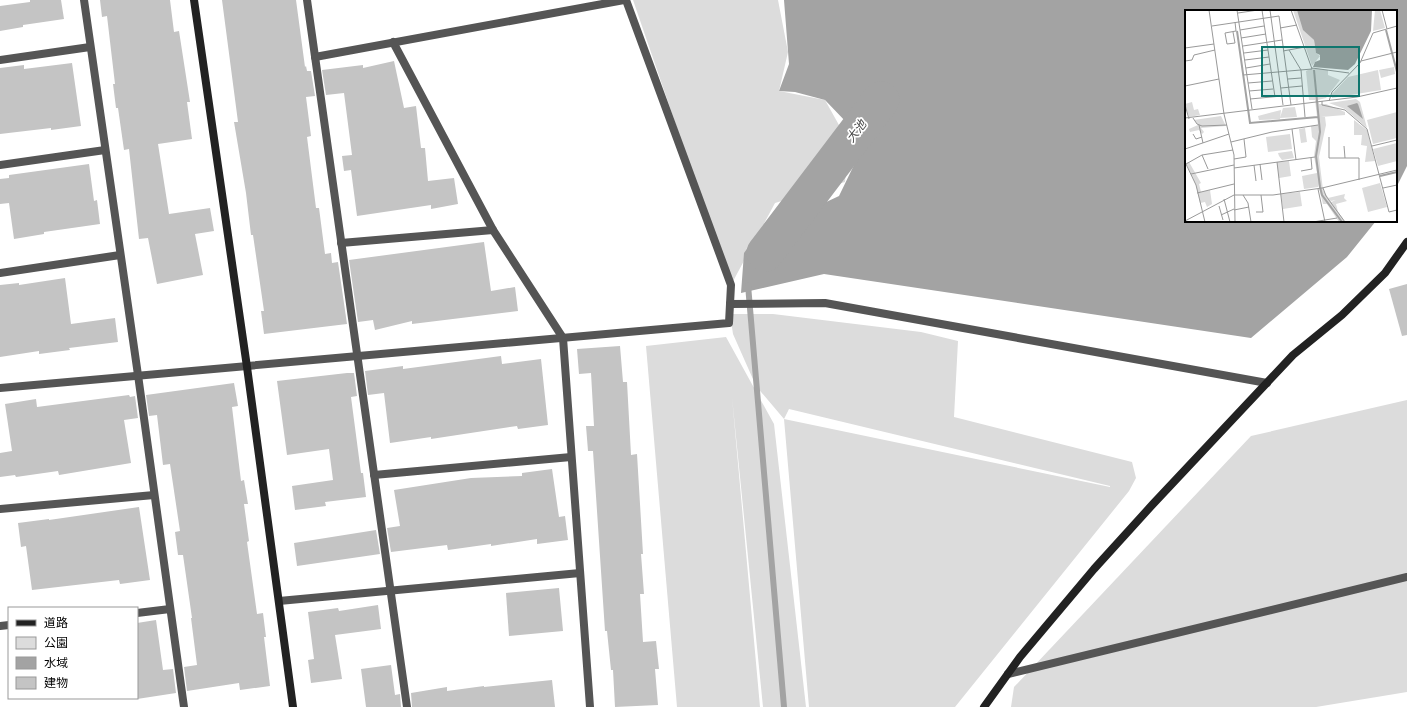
<svg xmlns="http://www.w3.org/2000/svg" width="1407" height="707" viewBox="0 0 1407 707" font-family="'Open Sans','Noto Sans JP',sans-serif">
<rect width="100%" height="100%" fill="#fff"/>
<g fill="#dcdcdc" fill-rule="evenodd">
<polygon points="633,0 778,0 788,52 779,91 825,100 849,143 845,182 775,203 731,285"/>
<path d="M 730,314 L 773,314 L 921,332 L 958,341 L 954,417 L 1132,462 L 1136,478 L 1129,491 L 955,707 L 809,707 L 784,419 L 756,386 L 733,334 ZM 789,409 L 1110,486 L 1110,487 L 784,419 Z"/>
<polygon points="726,337 774,424 806,707 763,707 732,397 760,707 677,707 646,346"/>
<polygon points="1407,400 1407,692 1316,707 1011,707 1014,687 1251,436"/>
</g>
<polygon fill="#a3a3a3" points="784,0 1407,0 1407,166 1396,188 1396,11 1186,11 1186,221 1376,221 1347,257 1251,338 824,274 741,293 744,253 770,217 807,211 839,196 854,165 848,124 825,100 795,92 779,91 789,64"/>
<g fill="none" stroke-linecap="round" stroke-linejoin="round">
<polyline stroke="#a3a3a3" stroke-width="6" points="748,285 784,707"/>
<polyline stroke="#a3a3a3" stroke-width="37" points="765,253 881,100"/>
</g>
<g fill="#c4c4c4">
<polygon points="30,0 61,0 64,19 23,25 23,27 0,31 0,6 30,2"/>
<polygon points="100,0 170,0 174,32 179,31 190,102 187,102 192,139 158,144 169,214 210,208 214,231 195,234 203,275 157,284 148,238 139,239 129,149 124,150 118,108 116,108 113,84 115,84 107,16 102,17"/>
<polygon points="222,0 296,0 305,67 306,66 307,71 311,71 315,96 306,97 311,136 307,137 316,208 319,208 325,254 331,253 332,263 338,262 347,324 264,334 261,311 264,311 253,235 251,235 246,193 234,122 238,122"/>
<polygon points="394,61 404,108 416,106 421,148 425,148 428,181 454,178 458,204 431,209 431,205 357,216 351,170 344,171 342,156 352,155 344,93 326,95 322,70 363,65 363,68"/>
<polygon points="72,63 81,126 51,130 51,128 0,134 0,68 24,65 24,69"/>
<polygon points="89,164 94,201 97,200 100,224 44,232 44,234 14,239 9,203 0,204 0,179 9,178 9,175"/>
<polygon points="484,242 491,291 515,287 518,311 412,324 412,321 375,330 373,320 358,322 349,260"/>
<polygon points="65,278 71,324 115,318 118,342 69,348 70,350 39,354 39,351 0,357 0,285 19,283 19,285"/>
<polygon points="1407,284 1407,335 1402,336 1389,289"/>
<polygon points="620,346 623,382 627,382 631,455 637,454 643,554 641,554 644,594 640,594 643,642 656,641 659,669 655,669 658,705 615,707 613,670 611,670 607,631 605,631 593,451 588,451 586,426 594,426 591,373 579,374 577,349"/>
<polygon points="501,356 502,364 541,359 548,425 518,429 517,426 431,439 431,437 390,443 384,393 368,395 365,371 403,366 403,369"/>
<polygon points="347,373 354,373 357,396 351,397 361,473 363,473 366,497 325,502 326,506 295,510 292,486 333,480 329,449 287,455 277,381"/>
<polygon points="234,383 238,406 232,407 241,481 244,480 248,504 244,504 249,541 247,542 257,614 263,613 266,637 264,637 270,686 240,690 239,683 187,691 184,667 197,665 191,618 192,618 183,555 178,555 175,532 180,531 170,464 163,465 157,415 149,416 146,395"/>
<polygon points="129,395 130,397 135,396 138,418 124,420 131,463 59,475 58,471 16,477 15,475 0,477 0,453 12,451 5,404 36,399 37,407"/>
<polygon points="552,469 559,517 565,516 568,540 537,544 537,539 491,546 491,544 448,550 447,545 391,552 387,528 400,526 394,490 471,478 522,476 522,473"/>
<polygon points="139,507 150,580 120,584 119,580 32,590 26,546 21,547 18,523 49,519 49,520"/>
<polygon points="376,530 380,554 297,566 294,543"/>
<polygon points="559,588 563,631 509,636 506,593"/>
<polygon points="378,605 381,629 335,635 342,679 311,683 308,660 314,659 308,612 338,608 339,611"/>
<polygon points="156,620 163,670 173,669 176,693 137,699 137,623"/>
<polygon points="391,665 395,695 400,694 401,707 366,707 361,669"/>
<polygon points="552,680 555,707 412,707 411,693 447,687 447,691 484,686 484,687"/>
</g>
<g fill="none" stroke-linecap="round" stroke-linejoin="round">
<polyline stroke="#555" stroke-width="8" points="1008,674 1407,577"/>
<g stroke="#555" stroke-width="8">
<polyline points="84,0 138,375 184,707"/>
<polyline points="307,0 407,707"/>
<polyline points="393,42 493,230 563,338 590,707"/>
<polyline points="315,57 624,0"/>
<polyline points="0,60 90,47"/>
<polyline points="0,165 105,150"/>
<polyline points="341,243 493,230"/>
<polyline points="0,273 120,255"/>
<polyline points="730,304 825,303 1267,383"/>
<polyline points="0,388 729,323 731,285 626,0"/>
<polyline points="374,475 571,457"/>
<polyline points="0,509 154,495"/>
<polyline points="279,601 580,573"/>
<polyline points="137,613 170,609"/>
<polyline points="0,626 9,625"/>
</g>
<g stroke="#222" stroke-width="8">
<polyline points="194,0 247,367 293,707"/>
<polyline points="984,707 1020,657 1094,569 1153,504 1293,355 1342,315 1385,273 1407,242"/>
</g>
</g>
<g text-anchor="middle" dominant-baseline="central" stroke-width="3.5" stroke-linejoin="round" paint-order="stroke">
<g font-size="12" font-style="italic" fill="#444" stroke="#fff">
<text transform="translate(856 131) rotate(-53)">大池</text>
</g>
</g>
<g transform="translate(1185 10)">
<rect width="212" height="212" fill="#fff"/>
<path d="M 108,0 L 112,0 L 123,24 L 129,30 L 131,43 L 135,46 L 127,56 ZM 190,0 L 195,0 L 200,18 L 188,21 ZM 209,57 L 210,64 L 196,68 L 194,60 ZM 127,58 L 143,60 L 143,65 L 155,70 L 141,88 L 133,90 L 134,94 L 141,94 L 160,102 L 160,105 L 136,107 L 140,107 L 141,115 L 134,147 L 138,180 L 160,212 L 154,212 L 142,194 L 138,194 L 133,174 L 133,177 L 119,179 L 117,166 L 132,163 L 129,146 L 131,131 L 127,127 L 126,116 L 133,115 L 130,90 L 124,90 L 121,61 ZM 193,60 L 196,80 L 147,88 L 147,84 L 163,67 ZM 171,89 L 175,92 L 182,118 L 160,99 L 144,93 ZM 7,92 L 9,100 L 13,99 L 15,105 L 4,107 L 0,94 ZM 110,97 L 112,107 L 95,108 L 98,98 ZM 96,100 L 95,109 L 74,110 L 73,106 ZM 212,102 L 212,128 L 188,134 L 182,110 ZM 36,106 L 41,116 L 16,118 L 19,122 L 17,124 L 14,120 L 5,122 L 4,119 L 13,115 L 9,110 ZM 169,110 L 182,120 L 190,151 L 180,152 L 182,136 L 176,135 L 177,125 L 169,125 ZM 120,118 L 122,132 L 116,133 L 114,119 ZM 105,124 L 107,139 L 83,142 L 81,127 ZM 212,133 L 212,151 L 193,156 L 188,139 ZM 107,141 L 109,148 L 97,150 L 94,146 L 93,143 ZM 104,151 L 106,166 L 94,168 L 92,152 ZM 4,152 L 16,173 L 14,174 L 16,182 L 25,180 L 27,194 L 22,197 L 20,192 L 15,193 L 11,175 L 1,153 ZM 195,173 L 202,197 L 183,202 L 177,178 ZM 115,182 L 117,196 L 98,199 L 96,184 ZM 160,184 L 159,188 L 162,191 L 151,194 L 153,202 L 146,192 L 151,190 L 146,191 L 143,188 Z" fill="#dcdcdc"/>
<path d="M 112,0 L 187,0 L 186,21 L 170,54 L 163,60 L 128,57 L 130,52 L 135,50 L 135,45 L 131,43 L 129,30 L 118,20 ZM 172,93 L 173,94 L 178,109 L 162,96 Z" fill="#a3a3a3"/>
<path fill="none" stroke="#a3a3a3" stroke-width="2" d="M 201,20 L 212,62M 52,21 L 65,113 L 133,107M 129,60 L 135,122 L 131,146 L 135,177 L 137,185 L 157,212M 195,166 L 212,162"/>
<path fill="none" stroke="#999" stroke-width="1" d="M 24,0 L 39,104 L 49,145 L 50,212M 52,0 L 67,99M 77,0 L 90,87M 85,0 L 98,95M 197,0 L 202,19M 53,3 L 73,0M 27,16 L 94,6 L 106,95M 95,18 L 112,15M 55,20 L 79,16M 48,22 L 50,33 L 42,34 L 40,23 L 51,21 L 50,12M 56,28 L 81,24M 58,36 L 97,30M 0,38 L 29,34M 104,40 L 116,60 L 120,107M 98,41 L 120,37M 59,43 L 83,40M 60,50 L 84,47M 0,51 L 7,50 L 9,45 L 30,40M 176,51 L 212,42M 61,58 L 85,54M 127,58 L 164,63M 58,65 L 127,59 L 106,0M 103,69 L 116,68M 63,73 L 87,71M 0,76 L 34,69M 96,78 L 117,76M 64,81 L 88,79M 65,89 L 97,86M 137,91 L 137,95 L 160,100 L 182,119 L 204,202 L 212,200M 144,91 L 147,82 L 175,53 L 188,23 L 212,16M 0,95 L 4,109M 0,108 L 172,87 L 212,78M 8,108 L 12,114 L 17,116 L 42,115M 14,115 L 18,133M 107,119 L 111,150M 8,124 L 11,129 L 17,127M 144,127 L 144,148 L 174,148 L 174,170M 46,132 L 87,122 L 133,115M 159,136 L 160,148M 187,136 L 212,130M 0,139 L 44,124M 17,145 L 23,159M 49,149 L 61,147 L 59,129M 0,152 L 11,175 L 20,212M 92,152 L 99,212M 1,154 L 17,145 L 48,140M 75,154 L 77,170M 69,155 L 71,171M 49,158 L 130,147M 116,161 L 127,159 L 126,148M 6,164 L 49,155M 138,178 L 141,186 L 160,212M 198,178 L 212,175M 133,179 L 140,212M 12,183 L 49,174M 58,185 L 63,193 L 66,212M 39,189 L 45,212M 34,196 L 38,210M 49,200 L 64,197M 71,202 L 78,202 L 76,185M 36,205 L 49,199M 0,211 L 49,185 L 88,185 L 137,178 L 212,160M 128,212 L 152,208"/>
<path fill="#0f766e" fill-opacity="0.15" stroke="#0f766e" stroke-width="2" d="M 77,37 L 174,37 L 174,86 L 77,86 Z"/>
<rect width="212" height="212" fill="none" stroke="#000" stroke-width="2"/>
</g>
<rect x="8" y="607" width="130" height="92" fill="#ffffff" stroke="#999999"/>
<rect x="16" y="620" width="20" height="6" fill="#222222" stroke="#999999"/>
<text x="44" y="627" font-size="12" fill="#000000">道路</text>
<rect x="16" y="637" width="20" height="12" fill="#dcdcdc" stroke="#999999"/>
<text x="44" y="647" font-size="12" fill="#000000">公園</text>
<rect x="16" y="657" width="20" height="12" fill="#a3a3a3" stroke="#999999"/>
<text x="44" y="667" font-size="12" fill="#000000">水域</text>
<rect x="16" y="677" width="20" height="12" fill="#c4c4c4" stroke="#999999"/>
<text x="44" y="687" font-size="12" fill="#000000">建物</text>
</svg>
